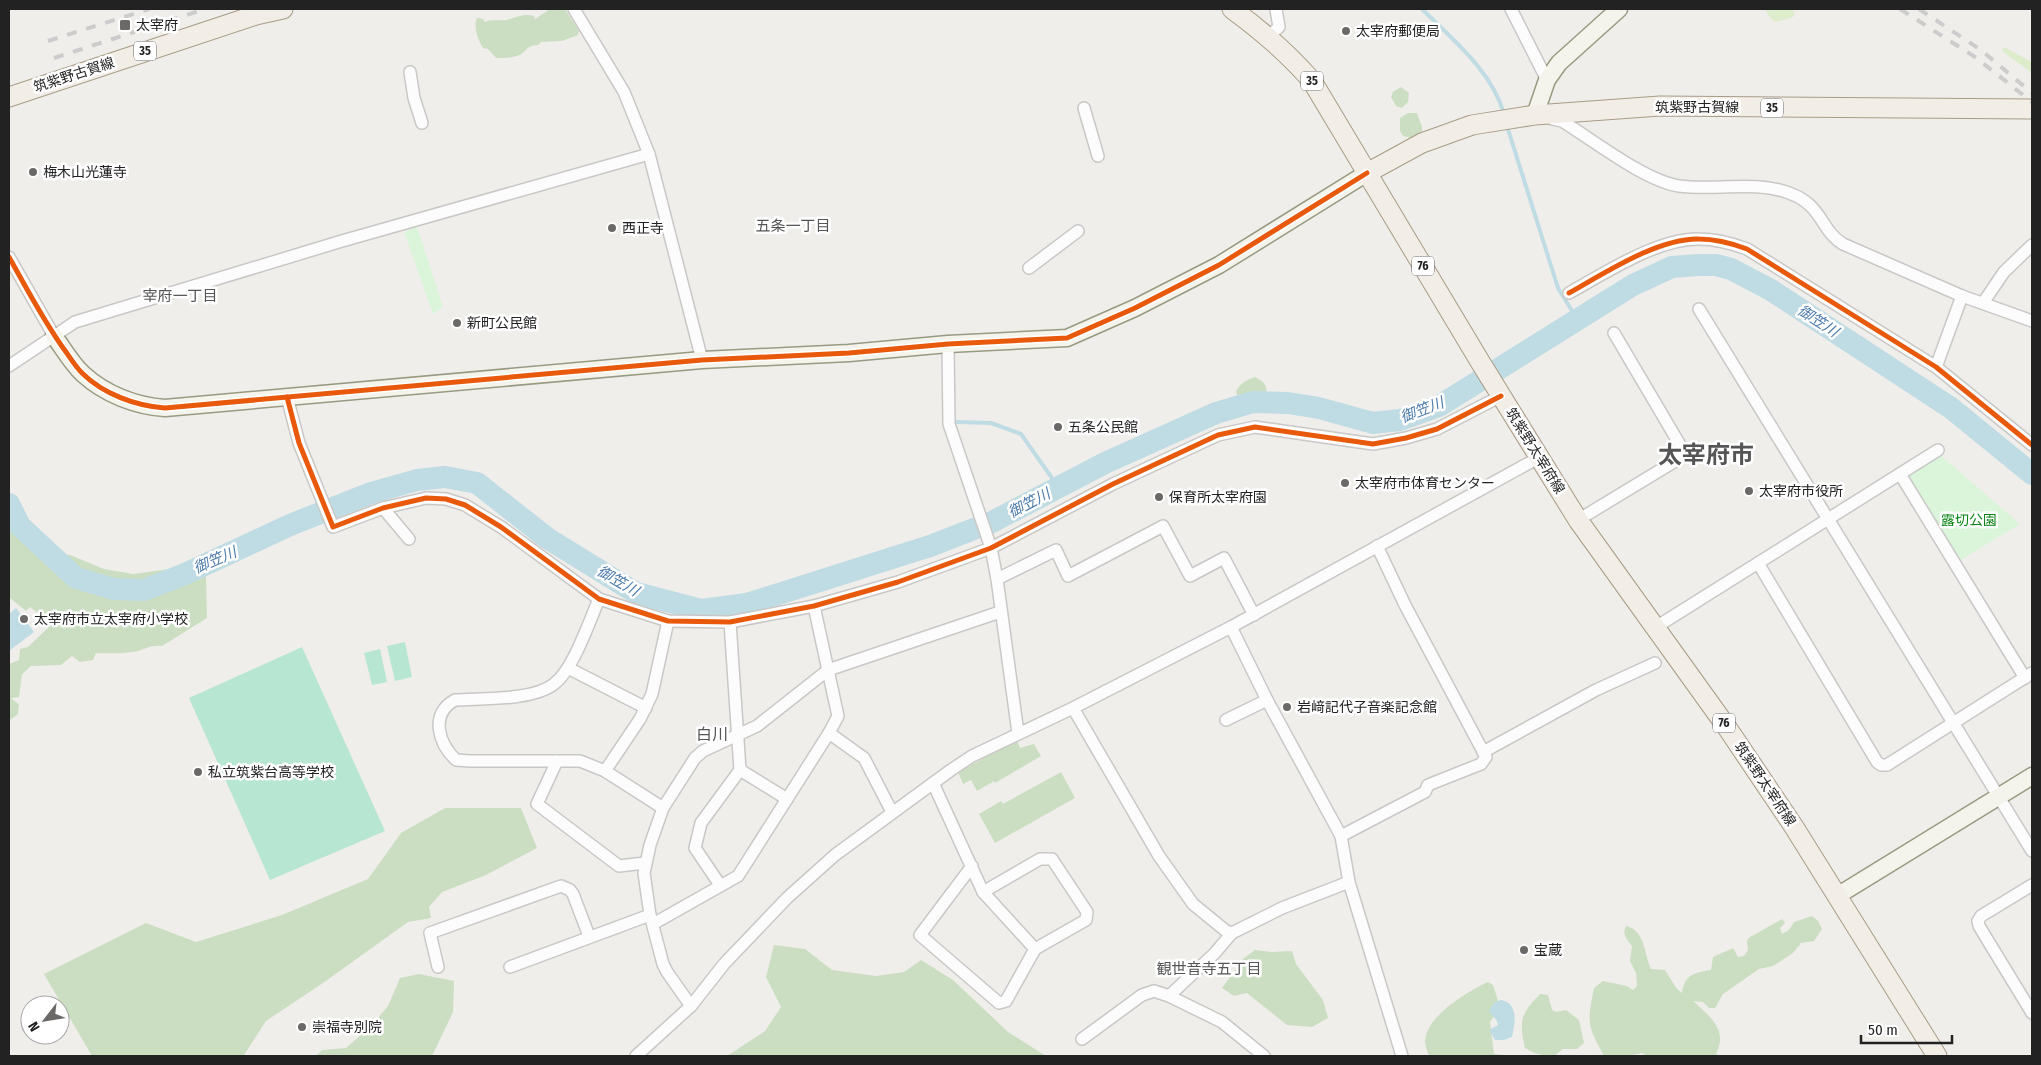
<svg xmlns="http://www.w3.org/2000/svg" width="2041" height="1065" viewBox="0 0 2041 1065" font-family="'Fira Sans Condensed','Noto Sans JP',sans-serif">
<rect width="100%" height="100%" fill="#f0eeeb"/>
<g fill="#ddeccb">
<polygon points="1765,9 1792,9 1795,14 1793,17 1776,22 1771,19"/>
<polygon points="2004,47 2032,62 2032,73 2002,51"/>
</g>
<g fill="#cbdec1">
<path d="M 550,9 L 565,9 L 579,31 L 578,35 L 562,41 L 541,42 L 538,45 C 524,46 528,52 517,56 C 510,58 503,58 496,58 L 488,49 L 483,48 C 478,40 473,27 477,18 L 483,19 L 485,22 C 492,19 499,21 506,20 C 516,18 523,13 534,16 L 535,19 Z"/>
<polygon points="1401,87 1409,93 1408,102 1402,108 1396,106 1391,97 1393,92"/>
<polygon points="1408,113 1417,113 1422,127 1422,134 1415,139 1403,136 1400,131 1400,118"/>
<path d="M 1255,377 C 1269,384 1269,391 1262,405 L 1256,407 L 1248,401 L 1235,404 L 1234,400 L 1238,398 L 1236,391 C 1241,383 1246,380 1255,377 Z"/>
<path d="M 9,524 L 37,552 L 70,555 L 104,569 L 133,574 L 170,569 L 233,540 L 237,545 L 206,575 L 207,618 L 162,646 C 150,644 143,651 132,652 C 119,654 108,653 96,653 L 93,660 L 80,662 L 72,656 L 61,665 L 31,666 L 22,674 L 19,697 L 11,698 L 19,705 L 18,714 L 10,720 L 9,664 L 19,660 L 20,649 L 28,647 L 52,624 L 30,607 L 26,611 L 9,597 Z"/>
<polygon points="1017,740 1020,748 1034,744 1041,756 995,783 994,781 977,791 971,780 963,784 958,772"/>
<polygon points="1061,772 1075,798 995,843 979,814 1001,801 1003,804"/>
<polygon points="445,808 521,808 537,848 486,875 442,892 429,907 431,918 408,922 323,983 266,1021 244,1055 237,1056 92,1056 44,974 146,923 196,942 282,915 368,879 401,833"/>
<path d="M 1812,916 L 1818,921 L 1822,929 L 1814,941 L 1801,943 L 1793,953 L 1773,966 L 1759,969 L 1723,994 L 1715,1008 L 1709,1008 L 1703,1002 L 1693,1001 C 1704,1011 1721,1024 1720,1040 C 1720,1045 1717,1051 1716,1056 L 1648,1056 L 1642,1053 L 1632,1055 L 1632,1056 L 1604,1056 C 1587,1025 1587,1023 1594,988 L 1603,981 L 1627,986 L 1633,990 L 1637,986 L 1636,973 L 1630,961 L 1632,946 C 1626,939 1622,934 1626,926 C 1645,930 1644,953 1651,969 L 1665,970 L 1677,989 L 1682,993 C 1685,974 1694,973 1711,970 L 1713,957 L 1733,948 L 1738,957 L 1744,956 L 1748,950 L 1747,940 L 1750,937 L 1782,919 L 1785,923 L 1780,928 L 1782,934 L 1789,930 L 1794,922 Z"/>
<polygon points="774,945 805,949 832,970 876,976 904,972 921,960 953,980 1008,1032 1046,1056 727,1056 765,1031 781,1007 766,977"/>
<polygon points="1255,950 1272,952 1292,951 1296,964 1323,1000 1328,1018 1312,1027 1287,1025 1247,993 1234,996 1222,988 1243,959"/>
<polygon points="419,974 454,981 453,1012 432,1056 316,1056 322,1050 346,1048 372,1025 388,1006 400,978"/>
<path d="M 1488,982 L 1493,985 L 1500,1007 L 1490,1022 L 1494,1054 L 1512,1056 L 1429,1056 C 1428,1052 1425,1046 1425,1041 C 1427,1015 1467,992 1488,982 Z"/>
<path d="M 1540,994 L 1548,995 L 1552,1010 L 1556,1012 L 1566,1010 L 1579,1020 L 1584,1043 L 1577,1049 L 1563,1049 L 1554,1056 C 1543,1056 1535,1054 1525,1048 C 1519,1020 1520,1015 1540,994 Z"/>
</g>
<g fill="#daf5da">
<polygon points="417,227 443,307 433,314 404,232"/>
<polygon points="1939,454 2020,524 1959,561 1907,480 1909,472"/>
</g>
<g fill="#b7e6d2">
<polygon points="405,642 412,677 395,681 387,646"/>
<polygon points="302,647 385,831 270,880 189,698"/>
<polygon points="380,649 387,682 372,685 364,653"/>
</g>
<g fill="#bfdbe3">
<polygon points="16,608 34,632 9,651 9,614"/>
<path d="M 1502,1000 C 1519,1005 1515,1023 1512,1037 L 1504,1040 L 1495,1040 L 1489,1030 L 1498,1025 L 1497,1021 L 1489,1011 C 1492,1004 1495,1001 1502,1000 Z"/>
</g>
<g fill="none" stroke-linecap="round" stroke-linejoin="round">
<g stroke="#bfdbe3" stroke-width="4">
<path d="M 1422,9 C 1453,40 1492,71 1504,114"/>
<polyline points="1507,126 1558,288 1577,319"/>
<polyline points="956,422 991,423 1021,434 1059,488"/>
</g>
<polyline stroke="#bfdbe3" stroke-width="22" points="9,504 20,526 76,578 114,589 144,590 185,574 290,525 371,493 417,480 445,477 477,483 547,538 636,593 701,610 747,604 930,546 992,522 1105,463 1216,413 1253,402 1288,403 1319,408 1373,423 1400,420 1439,406 1633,285 1672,267 1699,265 1716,265 1731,269 1771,290 1951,408 2032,474"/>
<defs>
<g id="street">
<polyline points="574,9 624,92 649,154 702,360"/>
<polyline points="1511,9 1547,80"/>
<polyline points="1269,36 1279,27 1276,9"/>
<polyline points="410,72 414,98 422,123"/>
<polyline points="1084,108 1098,156"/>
<path d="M 1552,119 L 1562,121 C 1593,140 1645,181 1679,186 C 1714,191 1755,180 1789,193 C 1823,205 1820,230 1843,244 L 1962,296 L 2032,321"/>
<polyline points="9,257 54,336"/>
<polyline points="1029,268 1078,231"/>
<path d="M 1569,293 C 1605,273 1658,238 1699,239 C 1716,239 1731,243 1747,249 L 1936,367 L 2032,445"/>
<polyline points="1983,303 2004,272 2032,245"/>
<polyline points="1699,309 2032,851"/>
<polyline points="948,344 949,424 991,548 997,579 1018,733"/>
<polyline points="9,366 75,322 342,241 649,154"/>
<polyline points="1936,367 1962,296"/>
<polyline points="287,397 299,443 333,527 383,508 426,498 446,499 465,505 501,527 599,599 668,621 730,622 814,606 898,582 991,548 1113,484 1218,435 1255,427 1373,444 1406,438 1437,429 1501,396"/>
<polyline points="1900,474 2025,678"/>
<polyline points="383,508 409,539"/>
<polyline points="1578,520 1672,463 1682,457 1683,450 1614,333"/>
<polyline points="1758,563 1877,762 1881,765 1887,765 2032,673"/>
<polyline points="997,579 1056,550 1068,576 1163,526 1190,576 1224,558 1254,615"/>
<path d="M 599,599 C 589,622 573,670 554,684 C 532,701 482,698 455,700 C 429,714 439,744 456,760 L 470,761 L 580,761 L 605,771 L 663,808"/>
<polyline points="730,622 740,770 787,799"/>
<polyline points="1231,627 1267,700 1341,836 1349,882 1402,1056"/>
<polyline points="1656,627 1938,450"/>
<polyline points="568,668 646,708"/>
<polyline points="1073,708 1159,856 1193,904 1226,931 1232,933 1282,908 1349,882"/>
<polyline points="1226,720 1267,700"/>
<polyline points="829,733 864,758 892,812"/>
<polyline points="1483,752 1596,690 1655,663"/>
<polyline points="557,761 537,804 619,866 645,863"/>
<polyline points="605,771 640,719 652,694 668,621"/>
<polyline points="933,783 983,892 1035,949 1006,1001 999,1003 920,935 972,866"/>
<polyline points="1341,836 1425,792 1428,785 1481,764 1486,757 1405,605 1377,546"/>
<polyline points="720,885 695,848 701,823 740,770"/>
<polyline points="2032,885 1981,916 1978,921 1979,926 2032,1013"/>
<polyline points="983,892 1040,859 1052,859 1087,912 1086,920 1035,949"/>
<polyline points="653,924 738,876 829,733 838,716 814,606"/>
<polyline points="1232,933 1214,954 1169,996 1222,1022 1264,1056"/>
<polyline points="438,967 430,933 561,886 570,890 573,894 589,936"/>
<polyline points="510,967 650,915"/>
<polyline points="691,1006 667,972 663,964 650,915 644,873 650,845 663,808 695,758 703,751 757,726 828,670 1000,612"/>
<polyline points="1082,1039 1142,995 1154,991 1169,996"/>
<polyline points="636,1056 691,1006 724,964 787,898 835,855 951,770 972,756 1073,708 1231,627 1538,458"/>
</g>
<g id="secondary">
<polyline points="1535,115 1547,80 1559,63 1619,9"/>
<path d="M 54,336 C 63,348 72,364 83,374 C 105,394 135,406 165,408 L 702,360 L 849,353 L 948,344 L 1067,338 L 1135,308 L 1219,265 L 1367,173"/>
<polyline points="1837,896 2032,776"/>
</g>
<g id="primary">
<path d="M 1232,9 C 1262,31 1288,53 1312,81 L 1479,360 L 1578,520 L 1726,726 L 1794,827 L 1937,1056"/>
<polyline points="9,97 256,15 283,9"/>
<polyline points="1367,173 1422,143 1472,125 1535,115 1660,106 2032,109"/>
</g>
</defs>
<use href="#street" stroke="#c9c8c7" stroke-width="14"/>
<use href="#secondary" stroke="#999a82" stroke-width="19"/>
<use href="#primary" stroke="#a79c86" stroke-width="21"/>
<use href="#street" stroke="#fdfcfc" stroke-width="11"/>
<use href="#secondary" stroke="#f4f4ed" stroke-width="16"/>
<use href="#primary" stroke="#f3ede7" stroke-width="19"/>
<g stroke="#ccc" stroke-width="4" stroke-dasharray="10 10" stroke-linecap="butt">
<polyline points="1900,9 1975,57 2032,102"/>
<polyline points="1919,9 1981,50 2032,93"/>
<polyline points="48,41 149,9"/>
<polyline points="54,58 205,9"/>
</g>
<defs>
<g id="cycleway">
<path d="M 9,257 C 27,289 44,322 66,352 C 71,359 76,367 82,373 C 103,394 136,406 165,408 L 702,360 L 849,353 L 948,344 L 1067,338 L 1135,308 L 1219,265 L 1367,173"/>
<path d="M 1569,293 C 1605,273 1658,238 1699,239 C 1716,239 1731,243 1747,249 L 1936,367 L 2032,445"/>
<polyline points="287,397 299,443 333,527 383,508 426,498 446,499 465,505 501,527 599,599 668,621 730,622 814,606 898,582 991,548 1113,484 1218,435 1255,427 1373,444 1406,438 1437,429 1501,396"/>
</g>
</defs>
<use href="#cycleway" stroke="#fff" stroke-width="8"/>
<use href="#cycleway" stroke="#e8590c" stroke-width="5"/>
</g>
<g fill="#6a6968" stroke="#fff" stroke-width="2">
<rect x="119" y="19" width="12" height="12" rx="2.5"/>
<circle cx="1346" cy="31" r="5"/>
<circle cx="33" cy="172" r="5"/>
<circle cx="612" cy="228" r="5"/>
<circle cx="457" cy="323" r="5"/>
<circle cx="1058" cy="427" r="5"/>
<circle cx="1345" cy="483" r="5"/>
<circle cx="1749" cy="491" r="5"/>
<circle cx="1159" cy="497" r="5"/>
<circle cx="24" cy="619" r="5"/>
<circle cx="1287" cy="707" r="5"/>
<circle cx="198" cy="772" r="5"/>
<circle cx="1524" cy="950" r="5"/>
<circle cx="302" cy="1027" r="5"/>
</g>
<g text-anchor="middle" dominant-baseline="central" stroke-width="5" stroke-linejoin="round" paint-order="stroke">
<g fill="#fff" stroke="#646464" stroke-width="1">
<rect x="134" y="41.5" width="22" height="19" rx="4"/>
<rect x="1301" y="71.5" width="22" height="19" rx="4"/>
<rect x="1761" y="98.5" width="22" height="19" rx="4"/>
<rect x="1412" y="256.5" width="22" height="19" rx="4"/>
<rect x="1713" y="713.5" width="22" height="19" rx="4"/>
</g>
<g font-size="12" font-weight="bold" fill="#222">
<text x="145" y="51">35</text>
<text x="1312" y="81">35</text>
<text x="1772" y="108">35</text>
<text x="1423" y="266">76</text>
<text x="1724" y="723">76</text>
</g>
<g font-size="14" fill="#222" stroke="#fff" text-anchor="start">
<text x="136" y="25">太宰府</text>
<text x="1356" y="31">太宰府郵便局</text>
<text x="43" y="172">梅木山光蓮寺</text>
<text x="622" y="228">西正寺</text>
<text x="467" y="323">新町公民館</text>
<text x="1068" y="427">五条公民館</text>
<text x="1355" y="483">太宰府市体育センター</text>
<text x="1759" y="491">太宰府市役所</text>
<text x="1169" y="497">保育所太宰府園</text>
<text x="34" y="619">太宰府市立太宰府小学校</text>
<text x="1297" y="707">岩﨑記代子音楽記念館</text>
<text x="208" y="772">私立筑紫台高等学校</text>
<text x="1534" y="950">宝蔵</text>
<text x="312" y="1027">崇福寺別院</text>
</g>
<g font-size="14" fill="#222" stroke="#fff">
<text transform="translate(74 75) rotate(-18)">筑紫野古賀線</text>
<text x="1697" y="107">筑紫野古賀線</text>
<text transform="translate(1535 451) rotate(58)">筑紫野太宰府線</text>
<text transform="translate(1765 784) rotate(56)">筑紫野太宰府線</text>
</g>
<g font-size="14" fill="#0c8416" stroke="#fff">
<text x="1969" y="520">露切公園</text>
</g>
<g font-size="15" fill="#555" stroke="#fff">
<text x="793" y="226">五条一丁目</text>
<text x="180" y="296">宰府一丁目</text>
<text x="1209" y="969">観世音寺五丁目</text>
</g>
<g font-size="15" font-style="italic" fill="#4a7aab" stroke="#fff">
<text transform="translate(1818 321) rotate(33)">御笠川</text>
<text transform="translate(1422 410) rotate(-21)">御笠川</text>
<text transform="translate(1029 503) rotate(-28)">御笠川</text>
<text transform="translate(215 560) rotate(-23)">御笠川</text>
<text transform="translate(618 581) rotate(30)">御笠川</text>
</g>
<g font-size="16" fill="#555" stroke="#fff">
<text x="712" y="734">白川</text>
</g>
<g font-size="24" font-weight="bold" fill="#555" stroke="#fff">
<text x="1706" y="455">太宰府市</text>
</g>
</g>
<rect width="2041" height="1065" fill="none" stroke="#222222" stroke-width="20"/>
<g transform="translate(45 1020) rotate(239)"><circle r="24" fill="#ffffff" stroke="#a7a7a7"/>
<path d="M0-4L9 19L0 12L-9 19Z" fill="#6a6968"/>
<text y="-8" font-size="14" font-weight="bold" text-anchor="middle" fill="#222222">N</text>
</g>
<path d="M1861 1035v8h91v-8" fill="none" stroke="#222222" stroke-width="2.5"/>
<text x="1868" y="1035" font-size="15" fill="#222222" stroke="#ffffff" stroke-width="4" paint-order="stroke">50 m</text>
</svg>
